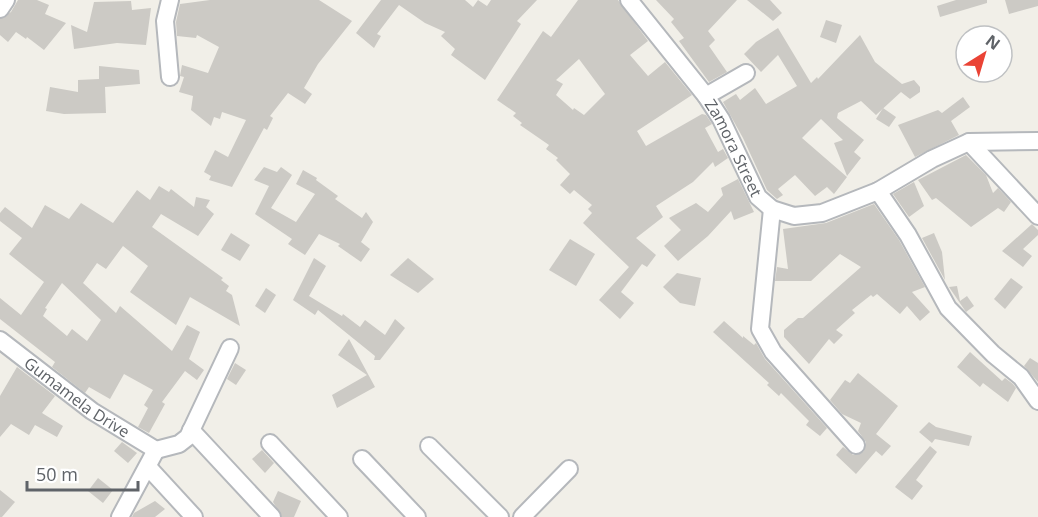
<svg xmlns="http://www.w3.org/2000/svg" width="1038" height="517" viewBox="0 0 1038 517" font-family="'Open Sans',sans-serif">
<rect width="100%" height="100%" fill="#f1efe8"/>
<g fill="#cccac5" fill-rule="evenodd">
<polygon points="18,0 37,0 49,5 45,14 66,23 44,50 27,37 26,39 16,32 8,42 0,35 0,19 11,12"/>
<polygon points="210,0 319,0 352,21 318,64 304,88 312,94 305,104 288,93 270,116 273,118 267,130 264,128 232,187 209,180 211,176 204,172 215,150 228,157 246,120 222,112 220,119 214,117 211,126 191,110 193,96 179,92 184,77 180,76 182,65 208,73 219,47 197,35 196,38 177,36 176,22 180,4"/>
<polygon points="381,0 465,0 473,7 478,0 487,6 491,0 537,0 517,21 521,24 485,80 451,55 455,49 441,36 445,32 425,23 399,5 377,34 381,36 374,48 356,33"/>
<path d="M 578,0 L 618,0 L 648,41 L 630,55 L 648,76 L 665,62 L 692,95 L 637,131 L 646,146 L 702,114 L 706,115 L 712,124 L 705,128 L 718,152 L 723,149 L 728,158 L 715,167 L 713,162 L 693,182 L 656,206 L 663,217 L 636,238 L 656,255 L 647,267 L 642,264 L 621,292 L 634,303 L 620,319 L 599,300 L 629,267 L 583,223 L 592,213 L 588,209 L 592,205 L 574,190 L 570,194 L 560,185 L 570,174 L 556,160 L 558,158 L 546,149 L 549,145 L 520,125 L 522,123 L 513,116 L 516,113 L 497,100 L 543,31 L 551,37 ZM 579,59 L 605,94 L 584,115 L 574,108 L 573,110 L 556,95 L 563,84 L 556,80 Z"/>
<polygon points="656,0 737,0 708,31 715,40 709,46 727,72 709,82 679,41 684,38 671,22 674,19"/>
<polygon points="747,0 770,0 782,13 773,21"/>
<polygon points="956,0 987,0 987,3 940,17 937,6"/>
<polygon points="1005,0 1038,0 1038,6 1009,14"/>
<polygon points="131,1 132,10 151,8 146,45 117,43 74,49 71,25 87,32 94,2"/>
<polygon points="826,20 842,25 836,43 820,37"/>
<polygon points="778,28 811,83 817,77 818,79 860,35 875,62 902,84 914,80 920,87 920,92 910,99 901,92 876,115 861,101 838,113 837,118 864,140 854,152 861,158 847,176 834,143 843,140 821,119 802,138 847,177 834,194 827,187 815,196 795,175 778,189 783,195 777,199 767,190 743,138 723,102 736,94 740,100 755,88 766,104 797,86 778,55 761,72 744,54 756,42"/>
<polygon points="99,66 139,70 140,84 105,87 106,113 64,114 46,111 50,87 78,92 78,80 99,79"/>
<polygon points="963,97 970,107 951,121 959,135 915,157 898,125 938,110 942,113"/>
<polygon points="883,108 896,117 889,127 876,119"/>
<polygon points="966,155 986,175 993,193 998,188 1011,202 1004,212 998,208 971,227 936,198 932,200 918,180"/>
<polygon points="264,167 277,172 281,167 292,175 271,208 296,222 315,194 296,184 303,170 317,178 316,180 338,196 335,199 362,218 366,212 373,222 361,242 370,249 361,262 338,246 340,244 319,234 305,255 288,244 292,239 255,214 269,186 254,180"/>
<polygon points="738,179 754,212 734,220 731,211 708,236 678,261 664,246 681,230 669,218 696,203 708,212 723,195 721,188"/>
<polygon points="914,182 924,206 909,217 893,194"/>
<path d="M 159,186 L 169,192 L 171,189 L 194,207 L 196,197 L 210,200 L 206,207 L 214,214 L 198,236 L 161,214 L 152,227 L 223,278 L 221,280 L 229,286 L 226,291 L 232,295 L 240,326 L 190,297 L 176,325 L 130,292 L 148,266 L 123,246 L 106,269 L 97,263 L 83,283 L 116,313 L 120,306 L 172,351 L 187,325 L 200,332 L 189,359 L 204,370 L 197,380 L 185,371 L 162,402 L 165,404 L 149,433 L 138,427 L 148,408 L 144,405 L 153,390 L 124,374 L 110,399 L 89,387 L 85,393 L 52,367 L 55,362 L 0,319 L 0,298 L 21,315 L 44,282 L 9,254 L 22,238 L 0,221 L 0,213 L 5,207 L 32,228 L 45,205 L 69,219 L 81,203 L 113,223 L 137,190 L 150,200 ZM 62,283 L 101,320 L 87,341 L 72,329 L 67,336 L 43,316 L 47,309 L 45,308 Z"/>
<polygon points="874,204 899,240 925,287 912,292 930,312 920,321 907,306 900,314 877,294 873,297 871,295 852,310 855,313 836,330 843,335 834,344 829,339 809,364 784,337 784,330 798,318 803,318 861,267 840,254 811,281 775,281 777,267 788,269 783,229 826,223"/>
<polygon points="1032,224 1038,230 1038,235 1023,249 1032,256 1023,267 1002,251"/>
<polygon points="231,233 250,245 240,261 221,250"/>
<polygon points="934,233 942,252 945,280 922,238"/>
<polygon points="570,239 595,254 576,286 549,270"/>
<polygon points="314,258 326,266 309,296 342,316 343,314 360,327 365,320 385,335 395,319 405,328 380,360 374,360 375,356 318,310 315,315 293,300"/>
<polygon points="408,258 434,279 418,293 390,275"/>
<polygon points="677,273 701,278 695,306 680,303 663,287"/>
<polygon points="1011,278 1023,287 1005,309 994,299"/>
<polygon points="957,286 960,301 967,296 974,306 966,312 949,287"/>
<polygon points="266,288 276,295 265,313 255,306"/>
<polygon points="724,321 743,338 743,336 754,345 756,343 765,359 827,428 820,436 806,425 809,421 781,393 779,396 767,385 769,383 713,332"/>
<polygon points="349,339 375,387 337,408 332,395 367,375 338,355"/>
<polygon points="970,352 1002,381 1005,378 1013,384 1016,388 1008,402 983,383 980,387 957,367"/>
<polygon points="1030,358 1038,363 1038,382 1024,366"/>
<polygon points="235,363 246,370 236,385 227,379"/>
<polygon points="17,367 55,396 42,413 63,426 57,437 35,425 29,435 11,424 0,437 0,396"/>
<polygon points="858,373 898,406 876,434 891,446 882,456 876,451 856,474 836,455 843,447 853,455 863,452 866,442 858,431 861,423 842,414 830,400 845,380 850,383"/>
<polygon points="929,422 936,427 972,436 969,446 935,439 932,443 919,432"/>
<polygon points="122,442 137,453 128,463 114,451"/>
<polygon points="930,446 937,452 916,480 923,486 912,500 895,487"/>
<polygon points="262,450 274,463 265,473 252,459"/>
<polygon points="98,478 113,490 103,503 88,491"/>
<polygon points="0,490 15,502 2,517 0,517"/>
<polygon points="278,491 301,501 294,517 282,517 273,502"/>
<polygon points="155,501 165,509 155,517 132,517 134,513"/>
</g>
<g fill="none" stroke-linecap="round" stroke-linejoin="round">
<defs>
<g id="minor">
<polyline points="170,0 165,21 170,77"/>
<path id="s1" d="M 629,0 L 706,96 L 721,119 L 758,197 L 772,209 L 794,216 L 822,213 L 878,191 L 932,159 L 969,142 L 1038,141"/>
<polyline points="0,9 6,0"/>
<polyline points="706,96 746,73"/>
<polyline points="969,142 1038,216"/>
<polyline points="878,191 908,235 948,308 993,354 1021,377 1038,401"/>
<polyline points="772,209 760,329 773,352 856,445"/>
<path id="s2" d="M 0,340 L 92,411 L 156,450"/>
<polyline points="191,430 272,517"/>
<polyline points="270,443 339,517"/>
<polyline points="429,446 500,517"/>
<polyline points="156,450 179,444 188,437 230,348"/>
<polyline points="362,459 417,517"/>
<polyline points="148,467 194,517"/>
<polyline points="120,517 156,450"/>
<polyline points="522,517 569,469"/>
</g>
</defs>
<use href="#minor" stroke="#b5b8bc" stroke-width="20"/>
<use href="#minor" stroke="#fff" stroke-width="16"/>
</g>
<g text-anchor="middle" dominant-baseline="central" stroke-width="4.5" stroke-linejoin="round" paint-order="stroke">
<g font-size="16" fill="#5f6368" stroke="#fff">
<text stroke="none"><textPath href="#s1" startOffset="182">Zamora Street</textPath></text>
<text stroke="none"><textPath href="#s2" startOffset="96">Gumamela Drive</textPath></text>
</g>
</g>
<g transform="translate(984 54) rotate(37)"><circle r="28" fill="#ffffff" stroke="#bfc1c3" stroke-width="1.5"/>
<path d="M0-4.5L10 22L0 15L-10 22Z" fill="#ea4335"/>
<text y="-9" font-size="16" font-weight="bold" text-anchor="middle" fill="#5f6368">N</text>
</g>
<path d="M27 481v9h111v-9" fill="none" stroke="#5f6368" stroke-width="3"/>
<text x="36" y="481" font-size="18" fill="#5f6368" stroke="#ffffff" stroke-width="4.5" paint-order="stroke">50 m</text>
</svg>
